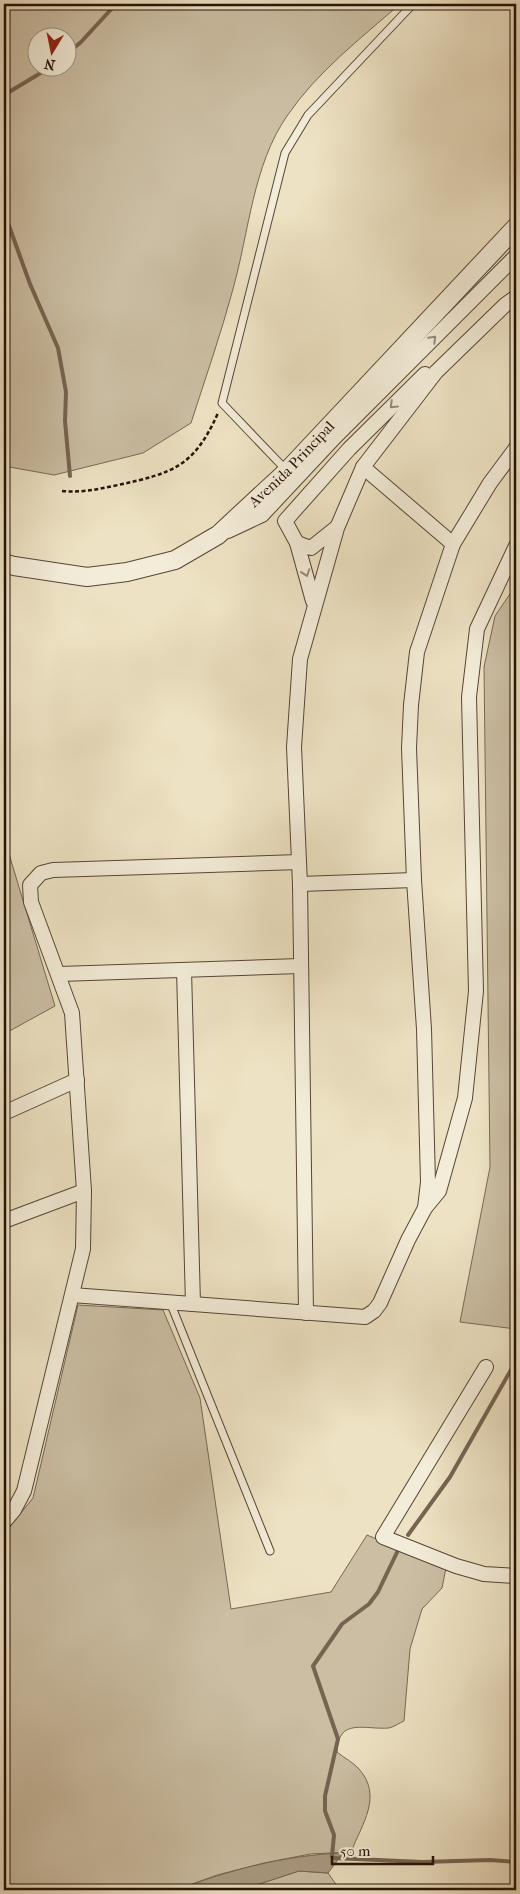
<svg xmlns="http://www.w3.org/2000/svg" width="520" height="1894" viewBox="0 0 520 1894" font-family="'IM FELL French Canon',serif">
<rect width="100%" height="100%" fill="#ede2c3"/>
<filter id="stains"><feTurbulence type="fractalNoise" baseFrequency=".004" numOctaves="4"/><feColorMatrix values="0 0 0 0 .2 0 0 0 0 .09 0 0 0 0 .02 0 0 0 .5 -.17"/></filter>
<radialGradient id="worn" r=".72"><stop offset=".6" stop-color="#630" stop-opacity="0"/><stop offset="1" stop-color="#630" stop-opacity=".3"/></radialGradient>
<g fill="#cbbea3" stroke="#796854" fill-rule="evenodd">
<path d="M 4,4 L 400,4 C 360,39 317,72 287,116 C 253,165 249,232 233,289 C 221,334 205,379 191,423 L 143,453 L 54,475 L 4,466 ZM 38,38 L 68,38 L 68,68 L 38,68 Z"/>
<polygon points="516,585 516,1329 460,1322 490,1167 484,667 495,616"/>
<polygon points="9,854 55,1006 4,1034 4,855"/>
<path d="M 78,1305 L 163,1310 L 200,1398 L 231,1609 L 331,1592 L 367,1535 L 446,1568 L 442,1588 L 422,1609 L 410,1649 L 404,1721 C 399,1723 394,1727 389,1728 C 365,1730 338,1717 337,1752 C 344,1758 353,1762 359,1769 C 383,1796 362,1824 351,1852 L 310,1854 L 264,1863 L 217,1875 L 176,1890 L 4,1890 L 4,1534 L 33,1498 Z"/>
<polygon points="299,1871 328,1873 340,1890 241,1890"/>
</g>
<path fill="#aa9b83" stroke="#766451" d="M 343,1853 L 328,1873 L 299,1871 L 241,1890 L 176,1890 C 230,1870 285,1855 343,1853 Z"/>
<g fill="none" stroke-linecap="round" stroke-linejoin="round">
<g stroke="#766451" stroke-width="4">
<polyline points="68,53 81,42 116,4"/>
<polyline points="4,95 49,68"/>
<polyline points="4,212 30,284 58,348 66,392 65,421 70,476"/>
<polyline points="408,1535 450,1477 516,1361"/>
<polyline points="332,1856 334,1835 325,1811 325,1796 338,1739 313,1666 342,1624 369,1604 378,1592 400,1546"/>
<polyline points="333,1858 423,1862 490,1860 516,1862"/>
</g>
<defs>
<g id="service">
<polyline points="287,471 222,403 285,153 308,115 413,4"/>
<polyline points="170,1302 270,1551"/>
</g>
<g id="minor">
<polyline points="363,467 453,544"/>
<polyline points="228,531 262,515 335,437 516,256"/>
<polyline points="297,543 311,548 336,528"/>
<polyline points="313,601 297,543 285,521 349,449 425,374"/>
<polyline points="300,884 414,880"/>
<polyline points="184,970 193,1304"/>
<polyline points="59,974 300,966"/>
<polyline points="4,1113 77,1080"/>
<polyline points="425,1208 439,1191 465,1098 476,991 469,697 477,629 516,546"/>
<polyline points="4,1221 84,1191"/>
<polyline points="72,1295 365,1317 374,1311 380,1303 408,1240 425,1208 428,1182 424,1029 414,880 409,748 411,705 417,652 453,544 490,483 516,448"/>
<polyline points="306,1313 300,884 294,747 300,659 337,528 363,467 436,372 505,305 516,297"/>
<polyline points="486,1367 383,1537 456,1566 484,1574 516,1576"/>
<polyline points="4,1522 14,1510 24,1491 83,1249 84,1191 72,1013 31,902 30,885 41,873 53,870 299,862"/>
</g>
<g id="tertiary">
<path id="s1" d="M 4,563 L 14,566 L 87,577 L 127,572 L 175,560 L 218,535 L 287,471 L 516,227"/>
</g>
</defs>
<use href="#service" stroke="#584535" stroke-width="9"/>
<use href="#minor" stroke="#584535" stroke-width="16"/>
<use href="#tertiary" stroke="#584535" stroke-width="20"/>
<path stroke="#271106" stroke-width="2.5" stroke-dasharray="4 2.5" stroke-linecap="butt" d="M 62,491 C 82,493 99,489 118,485 C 173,473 194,467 218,413"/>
<use href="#service" stroke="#f3ecd8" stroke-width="7"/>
<use href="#minor" stroke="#f3ecd8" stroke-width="14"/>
<use href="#tertiary" stroke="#f3ecd8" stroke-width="18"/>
</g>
<defs><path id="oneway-chevron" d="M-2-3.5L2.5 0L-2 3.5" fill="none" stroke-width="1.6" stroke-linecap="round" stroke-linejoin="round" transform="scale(1.25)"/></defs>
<g stroke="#97897a">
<use href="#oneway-chevron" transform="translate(433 339) rotate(-45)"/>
<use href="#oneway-chevron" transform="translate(393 405) rotate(136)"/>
<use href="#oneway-chevron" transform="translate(306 573) rotate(71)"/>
</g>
<g text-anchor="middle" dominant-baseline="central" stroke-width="5" stroke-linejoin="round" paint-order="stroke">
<g font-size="15" fill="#271106" stroke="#f3ecd8">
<text stroke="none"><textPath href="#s1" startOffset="326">Avenida Principal</textPath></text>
</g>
</g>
<rect width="520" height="1894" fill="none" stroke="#ede2c3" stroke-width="20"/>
<rect x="5" y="5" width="510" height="1884" fill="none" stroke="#271106" stroke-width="2.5"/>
<rect x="10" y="10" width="500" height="1874" fill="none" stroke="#271106"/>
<g transform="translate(52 52) rotate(190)"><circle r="24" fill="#f3ecd8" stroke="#a19484"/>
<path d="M0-4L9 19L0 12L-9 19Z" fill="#8f2418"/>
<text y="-8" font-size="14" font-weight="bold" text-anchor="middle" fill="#271106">N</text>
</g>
<path d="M332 1856v8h101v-8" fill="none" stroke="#271106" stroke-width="2.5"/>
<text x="340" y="1856" font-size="15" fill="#271106" stroke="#f3ecd8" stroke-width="4" paint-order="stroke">50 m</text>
<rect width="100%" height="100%" filter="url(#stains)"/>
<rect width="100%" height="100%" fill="url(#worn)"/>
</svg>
